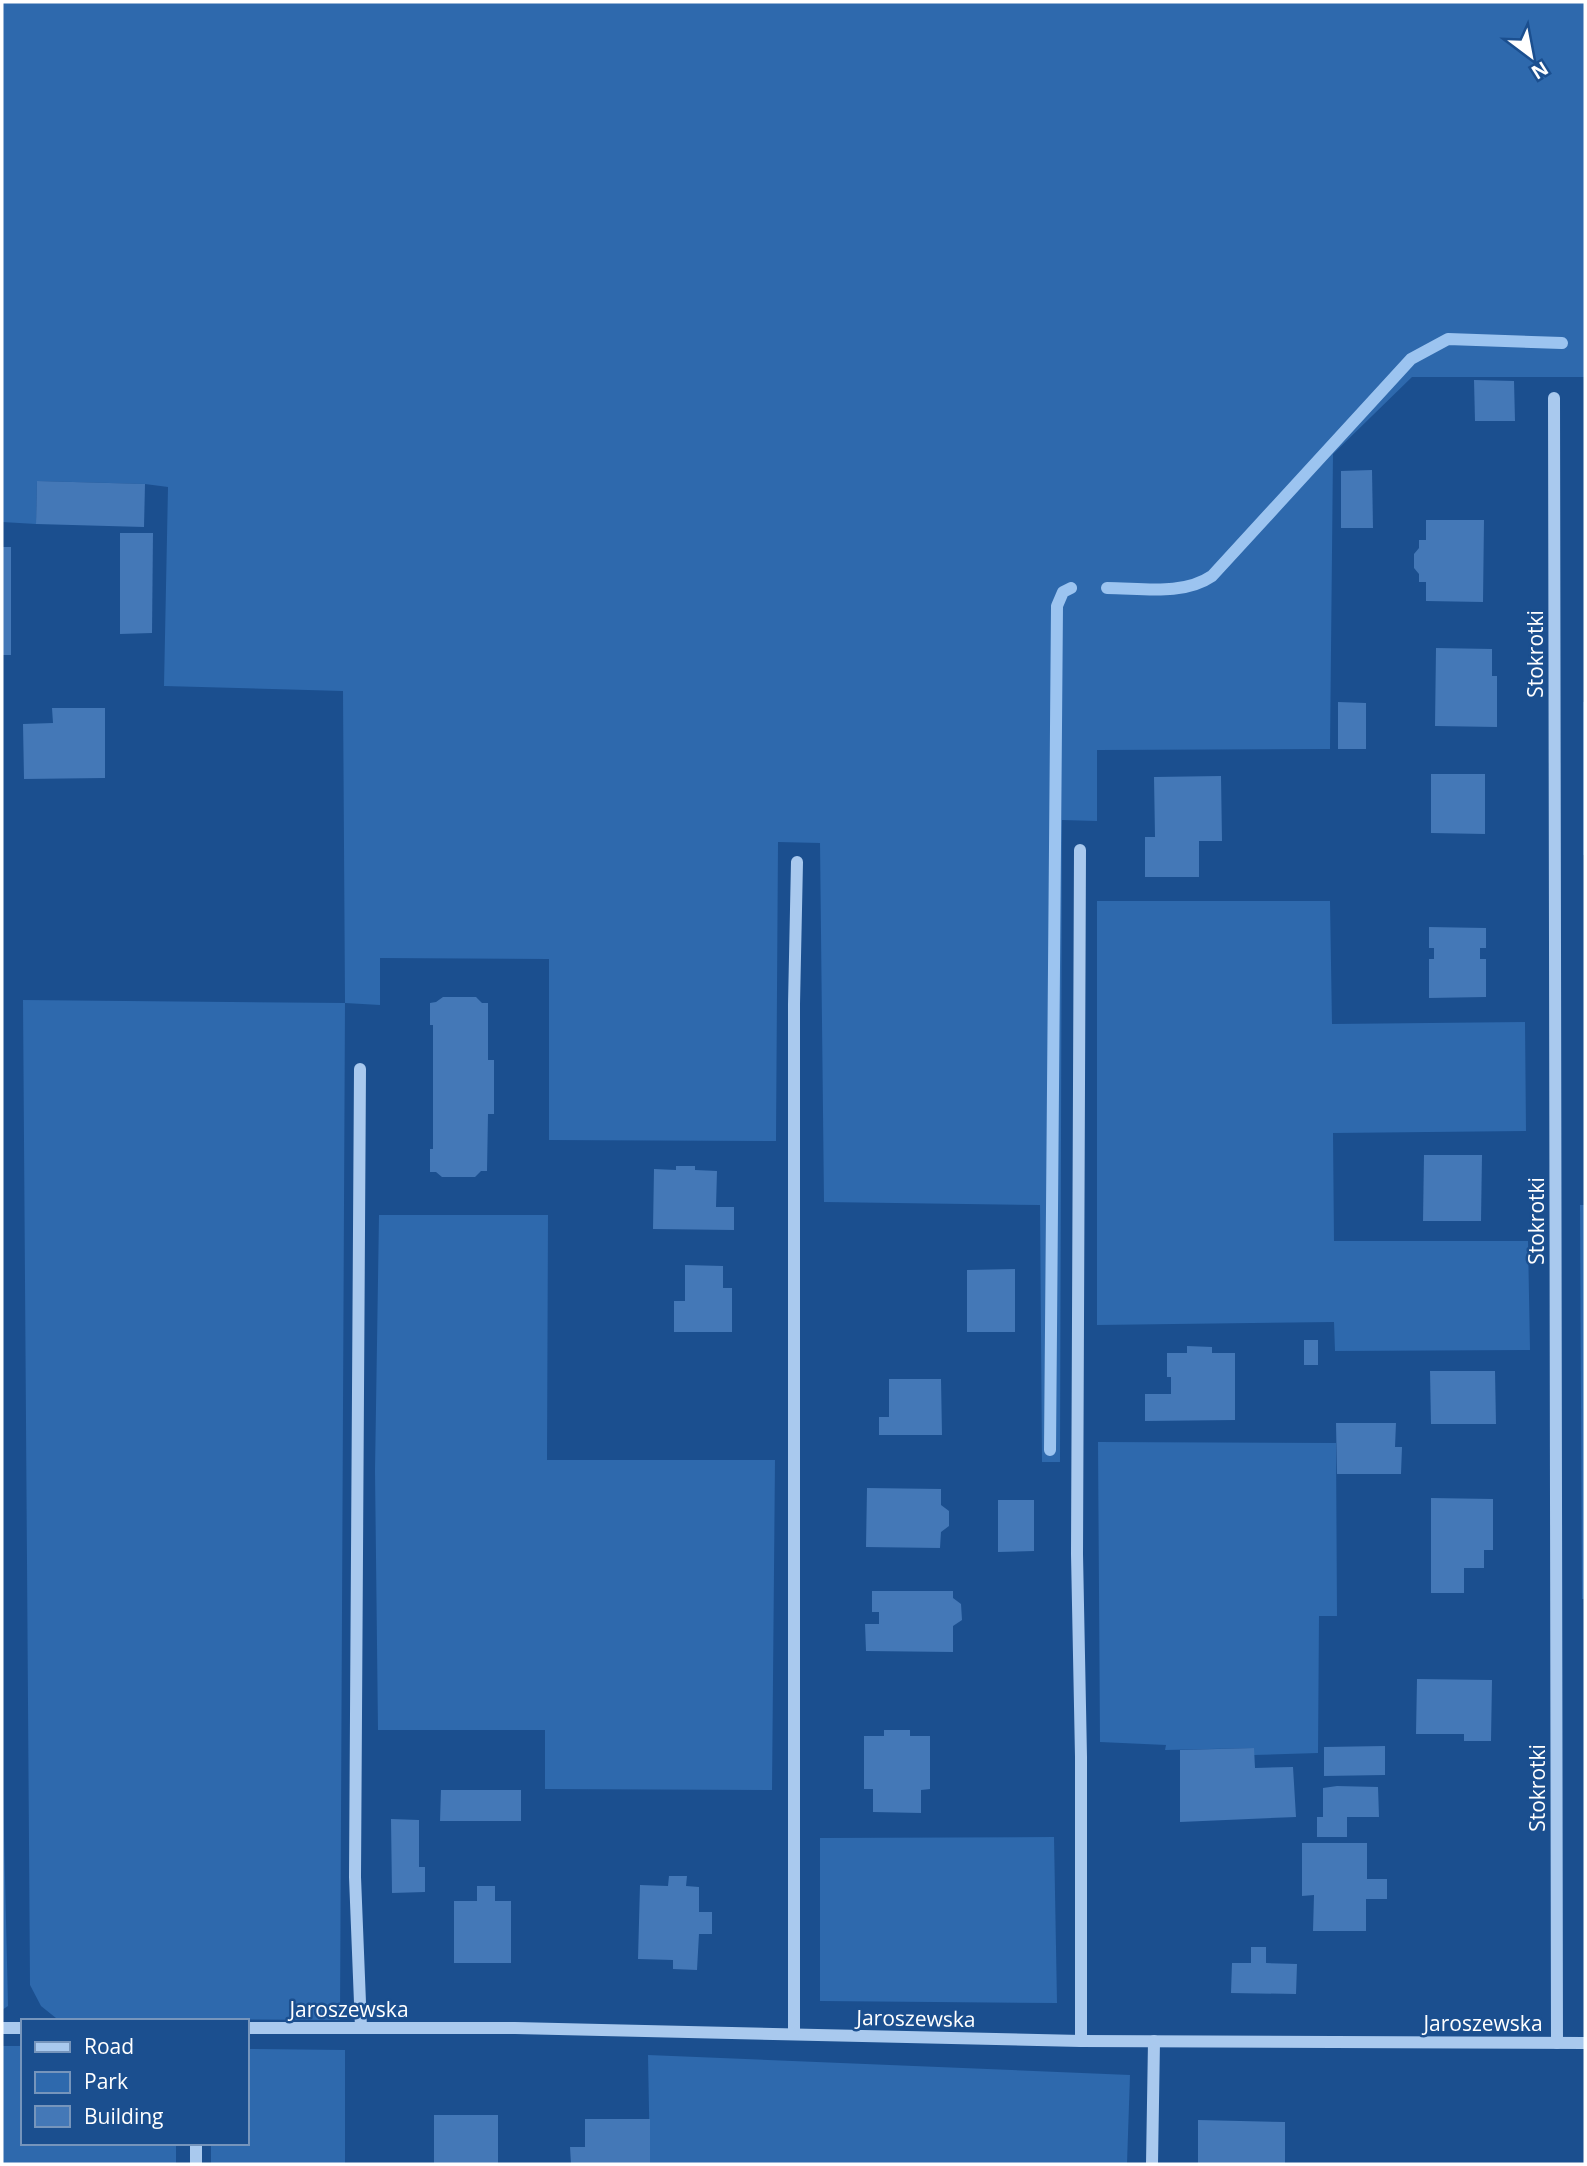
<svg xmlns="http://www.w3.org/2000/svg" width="1587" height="2166" viewBox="0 0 1587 2166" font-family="'Open Sans',sans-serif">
<rect width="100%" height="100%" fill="#1b4f8f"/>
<g fill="#2e69ad">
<polygon points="2,2 1585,2 1585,377 1412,377 1333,454 1330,749 1097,750 1097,821 1062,820 1060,1462 1042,1462 1040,1205 824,1202 820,843 778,842 776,1141 549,1140 549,959 380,958 380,1005 345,1003 340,2020 56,2018 41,2006 30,1985 23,1000 345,1003 343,691 164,686 168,487 145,484 37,481 36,524 2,522"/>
<rect x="1583" y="702" width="2" height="153"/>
<polygon points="1097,901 1330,901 1332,1024 1525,1022 1526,1131 1333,1133 1334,1241 1528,1241 1530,1350 1335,1351 1334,1322 1097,1325"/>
<polygon points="1580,1205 1585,1205 1585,1599 1582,1599"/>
<polygon points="379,1215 548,1215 547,1460 775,1460 772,1790 545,1789 545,1730 378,1730 375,1471"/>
<polygon points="1098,1442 1336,1443 1337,1616 1319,1616 1318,1753 1254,1755 1254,1748 1165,1750 1166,1745 1100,1742"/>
<polygon points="2,1750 8,2006 2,2010"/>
<polygon points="1054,1837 1057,2003 820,2001 820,1838"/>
<polygon points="2,2046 23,2046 23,2143 176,2143 176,2164 2,2164"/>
<polygon points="247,2049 345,2050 345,2164 211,2164 211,2143 247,2143"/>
<polygon points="648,2055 1130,2075 1127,2164 650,2164"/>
</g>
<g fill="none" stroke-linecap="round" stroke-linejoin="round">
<g stroke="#9cc4f0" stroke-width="12">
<path d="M 1107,588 C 1141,588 1183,596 1212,576 L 1411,359 L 1448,339 L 1562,343"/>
<polyline points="1050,1450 1057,606 1063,592 1071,588"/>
</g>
</g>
<g fill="#4478b7">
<polygon points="1474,380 1514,381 1515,421 1475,421"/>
<polygon points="1372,470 1373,528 1341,528 1341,471"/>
<polygon points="37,481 145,484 144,527 36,524"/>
<polygon points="1426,520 1484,520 1483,602 1426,601 1426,582 1419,582 1419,574 1414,568 1414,554 1419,548 1419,540 1426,540"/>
<polygon points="120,533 153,533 152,633 120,634"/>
<rect x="2" y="547" width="9" height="108"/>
<polygon points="1436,648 1492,649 1492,676 1497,676 1497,727 1435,726"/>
<polygon points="1338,702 1366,703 1366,749 1338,749"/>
<polygon points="52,708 105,708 105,778 24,779 23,724 53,723"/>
<polygon points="1431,774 1485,774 1485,834 1431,833"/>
<polygon points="1221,776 1222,841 1199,841 1199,877 1145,877 1145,837 1155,837 1154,777"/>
<polygon points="1429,927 1486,928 1486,948 1480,948 1480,959 1486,959 1486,997 1429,998 1429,959 1434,959 1434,948 1429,948"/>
<polygon points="443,997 476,997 482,1003 488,1003 488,1060 494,1060 494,1114 488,1114 487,1171 481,1171 475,1177 442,1177 436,1172 430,1172 430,1149 433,1149 433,1025 430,1025 430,1003 436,1002"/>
<polygon points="1424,1155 1482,1155 1481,1221 1423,1221"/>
<polygon points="676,1166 695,1166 695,1170 717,1171 716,1207 734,1207 734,1230 653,1229 654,1169 676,1170"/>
<polygon points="685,1265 723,1266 723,1288 732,1288 732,1332 674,1332 674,1301 685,1301"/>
<polygon points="1015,1269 1015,1332 967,1332 967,1270"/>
<rect x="1304" y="1340" width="14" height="25"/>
<polygon points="1187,1346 1212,1347 1212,1353 1235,1353 1235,1420 1145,1421 1145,1394 1171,1394 1171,1377 1167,1377 1167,1353 1187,1353"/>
<polygon points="1430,1371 1495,1371 1496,1424 1431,1424"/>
<polygon points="889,1379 941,1379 942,1435 879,1435 879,1417 889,1417"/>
<polygon points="1336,1423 1396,1423 1395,1447 1402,1447 1401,1474 1337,1474"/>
<polygon points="867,1488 941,1489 941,1505 949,1511 949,1526 941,1532 940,1548 866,1547"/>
<polygon points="1431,1498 1493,1499 1493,1550 1484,1550 1484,1568 1464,1568 1464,1593 1431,1593"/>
<polygon points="998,1500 1034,1500 1034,1551 998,1552"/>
<polygon points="872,1591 953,1591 953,1598 961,1604 962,1620 953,1626 953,1652 866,1651 865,1624 879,1624 879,1612 872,1612"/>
<polygon points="1417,1679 1492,1680 1491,1741 1464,1741 1464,1734 1416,1734"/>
<polygon points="884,1730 910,1730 910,1736 930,1736 930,1789 921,1790 921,1813 873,1812 873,1789 864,1789 864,1736 884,1736"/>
<polygon points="1385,1746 1385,1775 1324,1776 1324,1747"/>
<polygon points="1254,1748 1255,1768 1293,1767 1296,1817 1180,1822 1180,1750"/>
<polygon points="1337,1786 1378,1787 1379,1817 1347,1817 1347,1837 1317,1837 1317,1817 1323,1817 1323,1788"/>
<polygon points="441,1790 521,1790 521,1821 440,1821"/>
<polygon points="391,1819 419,1820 419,1867 425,1867 425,1892 392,1893"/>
<polygon points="1302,1843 1367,1843 1367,1879 1387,1879 1387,1899 1366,1899 1366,1931 1313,1931 1314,1895 1302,1896"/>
<polygon points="669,1876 687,1876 686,1886 699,1887 699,1912 712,1912 712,1934 699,1934 697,1970 673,1969 673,1960 638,1959 640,1885 668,1886"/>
<polygon points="477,1886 495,1886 495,1901 511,1901 511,1963 454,1963 454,1901 477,1901"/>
<polygon points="1251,1947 1266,1947 1266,1963 1297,1964 1296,1994 1231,1993 1232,1963 1251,1963"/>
<rect x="434" y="2115" width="64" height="49"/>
<polygon points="585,2119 650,2119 650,2164 571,2164 570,2147 585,2147"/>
<polygon points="1198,2120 1285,2122 1285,2164 1198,2164"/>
</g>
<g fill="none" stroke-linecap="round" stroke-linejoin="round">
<g stroke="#a9c9ee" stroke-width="12">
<polyline points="1554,398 1557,2043"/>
<polyline points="1080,850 1077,1554 1081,1757 1081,2041"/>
<polyline points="360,1069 355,1877 361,2028"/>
<polyline points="2,2028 23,2028"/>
<polyline points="247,2028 515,2028 1081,2041 1585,2043"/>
<polyline points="794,2034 794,1004 797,862"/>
<polyline points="196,2164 196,2143"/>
<polyline points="1152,2164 1154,2041"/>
</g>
</g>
<g text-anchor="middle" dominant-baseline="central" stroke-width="5" stroke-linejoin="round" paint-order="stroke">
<g font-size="21" fill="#fff" stroke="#1b4f8f">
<text transform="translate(1535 654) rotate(-90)">Stokrotki</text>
<text transform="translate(1536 1221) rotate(-90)">Stokrotki</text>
<text transform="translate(1537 1788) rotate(-90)">Stokrotki</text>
<text x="349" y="2009">Jaroszewska</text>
<text transform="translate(916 2018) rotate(1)">Jaroszewska</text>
<text x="1483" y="2023">Jaroszewska</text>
</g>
</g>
<rect width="1587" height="2166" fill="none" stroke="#ffffff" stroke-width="7"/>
<rect x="21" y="2019" width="228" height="126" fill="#1b4f8f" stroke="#7695bc" stroke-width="2"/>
<rect x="35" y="2042" width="35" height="10" fill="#a9c9ee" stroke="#7695bc" stroke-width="2"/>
<text x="84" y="2054" font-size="21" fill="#ffffff">Road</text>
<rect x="35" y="2072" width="35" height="21" fill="#2e69ad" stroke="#7695bc" stroke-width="2"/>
<text x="84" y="2089" font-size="21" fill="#ffffff">Park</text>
<rect x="35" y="2106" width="35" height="21" fill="#4478b7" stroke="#7695bc" stroke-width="2"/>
<text x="84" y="2124" font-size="21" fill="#ffffff">Building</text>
<g transform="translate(1531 56) rotate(148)" stroke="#1b4f8f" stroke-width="5" paint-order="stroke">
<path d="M0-5L12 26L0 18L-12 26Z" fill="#ffffff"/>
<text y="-10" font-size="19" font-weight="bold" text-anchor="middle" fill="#ffffff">N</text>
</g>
</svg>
